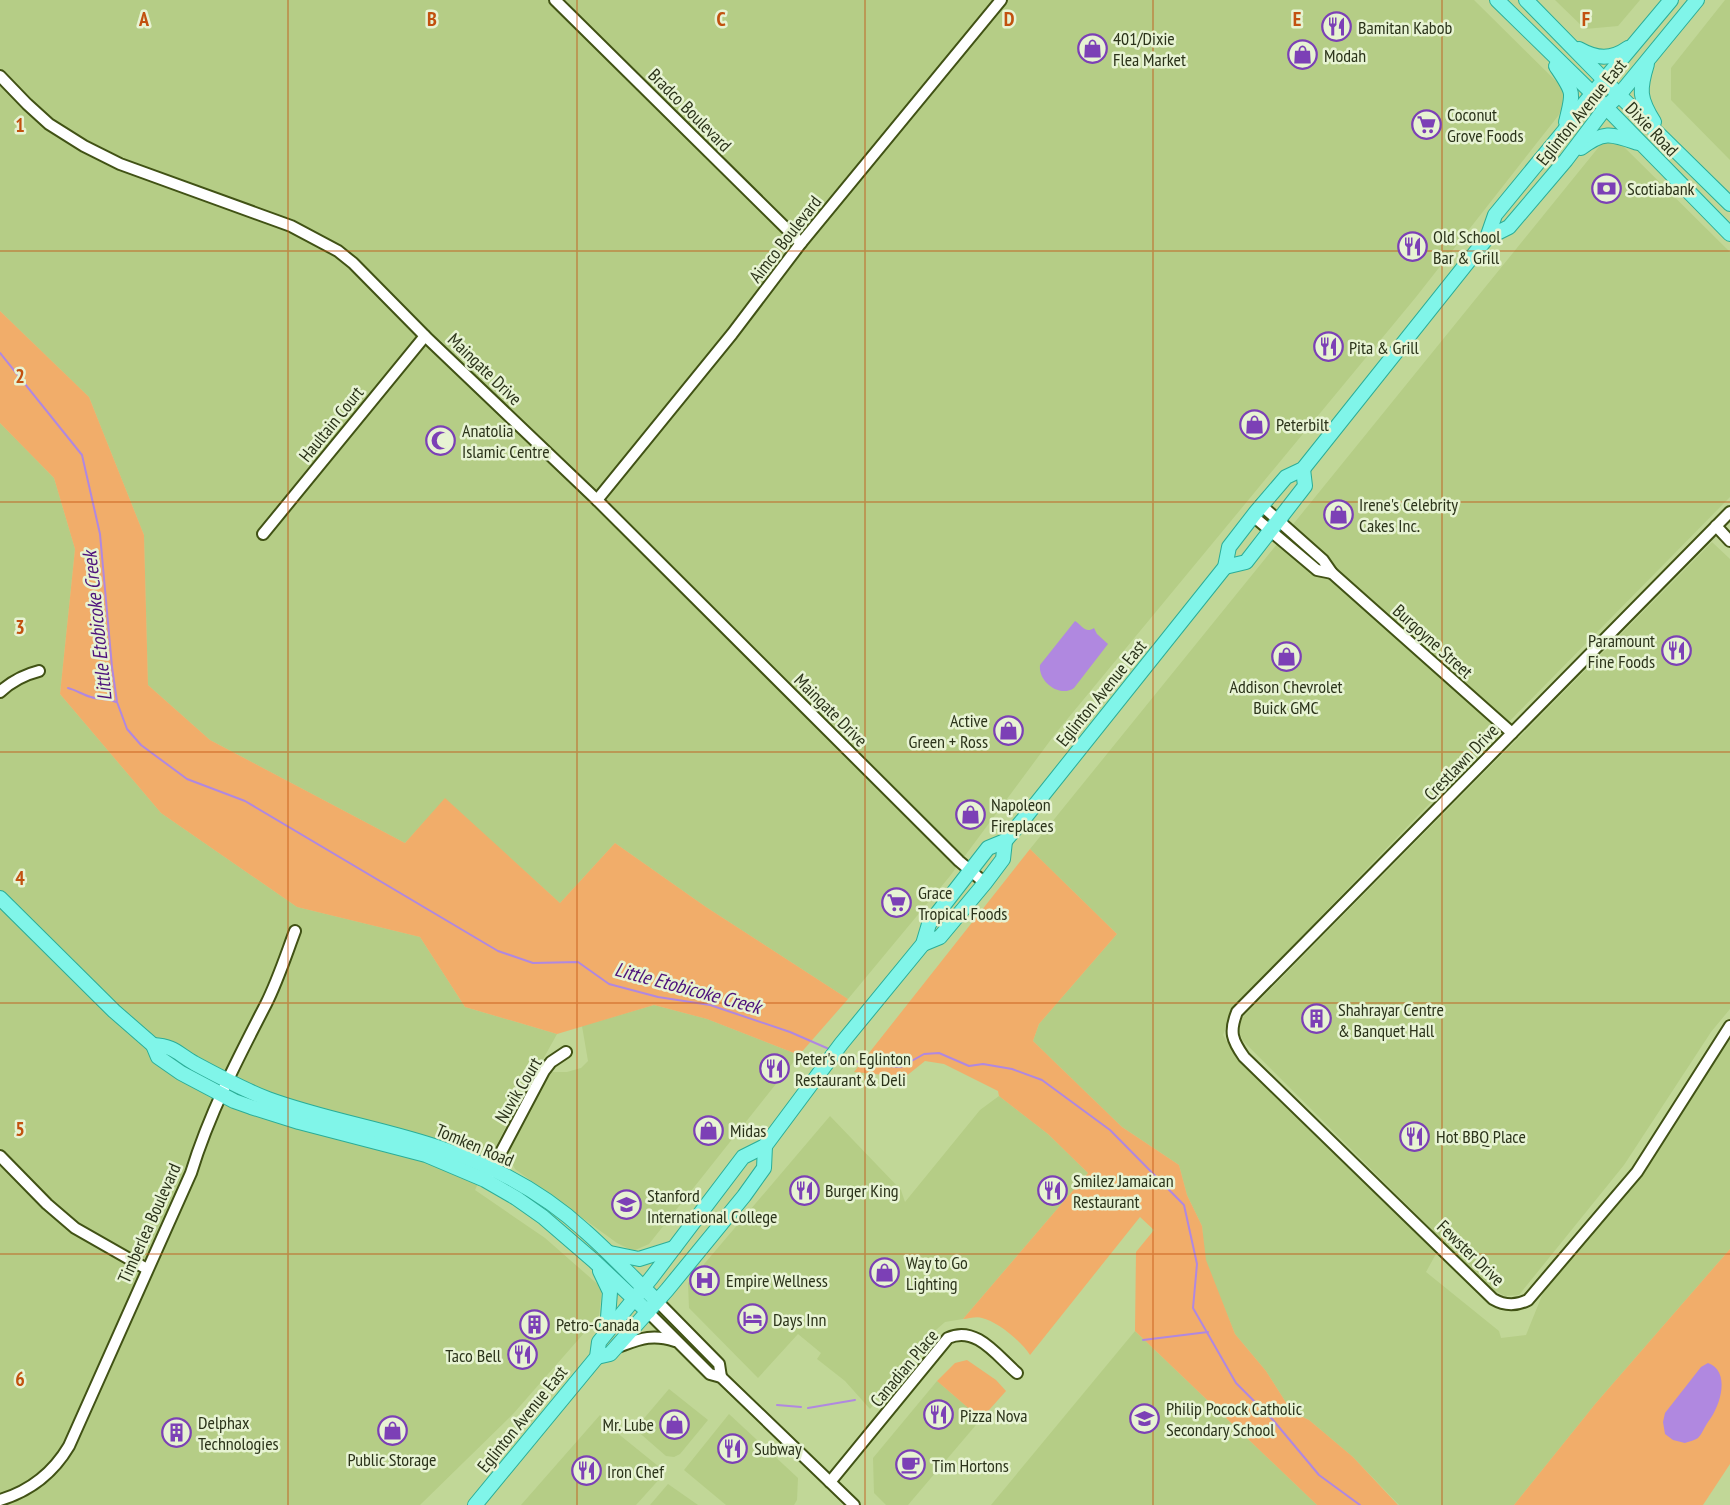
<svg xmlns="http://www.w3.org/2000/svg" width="1730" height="1505" viewBox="0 0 1730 1505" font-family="'PT Sans Narrow',sans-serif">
<rect width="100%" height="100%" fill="#c1d797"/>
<g fill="#b5cd86">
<polygon points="0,0 1474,0 1558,83 1564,94 1563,107 1558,116 1416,297 1055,734 950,876 848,999 706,907 615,843 560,903 445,799 405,843 210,740 148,685 144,535 89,397 0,311"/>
<polygon points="1555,0 1640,0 1618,26 1585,29"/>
<polygon points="1725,0 1730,0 1730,160 1671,100 1671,68"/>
<polygon points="1602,143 1621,144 1730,252 1730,497 1494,737 1234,1006 1223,1035 1236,1057 1437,1252 1426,1272 1499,1331 1501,1338 1526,1335 1543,1293 1672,1125 1730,1033 1730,1249 1596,1403 1514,1505 1399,1505 1353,1457 1309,1420 1292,1412 1266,1371 1235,1334 1205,1260 1202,1226 1187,1195 1179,1165 1122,1127 1033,1041 1039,1024 1117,934 1030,849"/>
<polygon points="0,423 54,478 75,549 60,694 161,813 297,907 420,937 465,1007 557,1034 504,1130 475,1190 545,1238 602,1288 599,1316 513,1414 420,1505 0,1505"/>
<polygon points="1712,542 1730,559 1730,1009 1711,1032 1624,1165 1519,1295 1505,1296 1490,1288 1243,1041 1237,1027 1244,1016"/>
<polygon points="654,1005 707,1019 799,1055 649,1244 633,1251 617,1243 515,1169 509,1158 510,1142 551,1072 567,1072 581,1068 588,1061 582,1026"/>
<polygon points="999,1096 1048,1134 1088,1173 963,1319 945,1322 929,1336 870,1409 845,1381 817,1359 821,1353 798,1334 758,1378 689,1308 688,1283 830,1116 901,1190 905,1202 980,1110"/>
<polygon points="1135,1331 1317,1505 991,1505"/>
<polygon points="937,1381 981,1419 908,1505 886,1505 874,1493 873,1458"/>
<polygon points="669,1389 708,1420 680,1454 674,1457 666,1456 635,1429"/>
<polygon points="729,1414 798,1478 797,1500 794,1505 726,1505 684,1470"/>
<polygon points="600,1415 616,1432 663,1470 663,1475 636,1505 521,1505"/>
<polygon points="668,1484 698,1505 650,1505"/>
</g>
<g fill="#f1ad6a">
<polygon points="0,311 89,397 144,535 148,685 210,740 405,843 445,798 560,903 615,843 706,907 848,999 799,1055 707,1019 654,1005 557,1034 465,1007 420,937 297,907 161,813 60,694 75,549 54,478 0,423"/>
<path d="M 1030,849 L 1117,934 L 1039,1024 L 1033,1041 L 1122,1127 L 1179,1165 L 1187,1195 L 1202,1226 L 1206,1260 L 1235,1334 L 1266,1371 L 1292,1412 L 1309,1420 L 1353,1457 L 1398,1505 L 1317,1505 L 1135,1331 L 1136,1252 L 1154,1230 L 1140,1217 L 1030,1355 C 1022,1342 997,1321 982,1318 C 977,1316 968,1319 963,1319 L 1088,1173 L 1048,1134 L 999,1096 L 998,1091 L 944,1064 L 925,1061 L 905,1077 L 854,1072 Z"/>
<polygon points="1730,1249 1730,1464 1703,1505 1514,1505 1596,1403"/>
<polygon points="967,1360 996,1380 1006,1391 981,1419 937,1381 955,1363"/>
</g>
<g fill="#b088e0">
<path d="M 1075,621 C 1082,625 1085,634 1094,628 L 1097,634 L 1108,644 L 1074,688 C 1060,698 1038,682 1040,665 Z"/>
<path d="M 1708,1363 C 1730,1371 1722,1404 1708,1422 C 1705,1426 1702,1434 1698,1438 C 1695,1440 1688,1442 1685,1443 L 1673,1440 L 1665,1434 L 1663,1422 L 1665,1413 L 1701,1367 Z"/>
</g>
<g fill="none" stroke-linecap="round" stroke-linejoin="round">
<g stroke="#b088e0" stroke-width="2">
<polyline points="0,353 82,455 100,534 112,667 117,702 127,729 141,745 187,779 245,801 498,951 533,963 578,962 609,984 658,997 710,1005 790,1032 829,1049"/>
<path d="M 68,688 C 76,690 83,695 91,697 C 99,700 107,698 116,702"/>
<polyline points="840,1054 863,1064 901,1067 924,1054 939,1053 969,1066 983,1064 1012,1069 1042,1080 1110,1130 1184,1205 1197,1264 1193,1308 1236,1383 1273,1420 1319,1475 1360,1505"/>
<polyline points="1143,1340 1208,1332"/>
<polyline points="777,1405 801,1407"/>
<polyline points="808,1408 855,1400"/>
</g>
<defs>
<g id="minor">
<polyline points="555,0 801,243"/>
<polyline points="0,76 27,104 49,124 84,146 120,164 291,226 338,251 353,263 425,336 597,500 959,861 985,883"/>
<polyline points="597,500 732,334 801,243 1001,0"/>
<polyline points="1261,505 1323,560 1332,573 1512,733"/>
<path d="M 1730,512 L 1237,1012 C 1229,1032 1232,1040 1244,1057 L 1493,1299 C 1505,1306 1516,1306 1528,1300 L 1637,1172 L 1730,1026"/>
<polyline points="1253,516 1317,570 1332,573"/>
<polyline points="1716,526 1730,541"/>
<polyline points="263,534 425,336"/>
<path d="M 0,692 C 12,681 23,675 39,671"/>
<polyline points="0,1156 47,1204 75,1228 147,1269"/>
<polyline points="489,1175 544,1071 551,1062 566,1052"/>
<polyline points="657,1301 719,1364 721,1377"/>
<polyline points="648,1312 710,1374 721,1377 854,1505"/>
<path d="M 615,1348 C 638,1340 650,1333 675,1341"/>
<path d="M 830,1482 L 948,1338 C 976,1325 997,1356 1017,1373"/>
<path d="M 0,1500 C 30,1491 53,1473 69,1446 L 191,1173 C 209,1114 238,1058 266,1004 C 278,980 286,955 295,931"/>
</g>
<g id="major">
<polyline points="1497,0 1586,87 1730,234"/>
<polyline points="1526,0 1619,95 1730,204"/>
<path d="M 1579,49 C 1597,59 1611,60 1628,48"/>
<path d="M 1647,64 C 1639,90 1639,98 1654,122"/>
<path d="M 1556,66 C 1574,93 1574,91 1566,122"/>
<path d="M 1581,148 C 1604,130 1612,134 1638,143"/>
<polyline points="1487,238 1509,227 1566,160 1606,107 1619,95 1697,0"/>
<polyline points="1225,567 1246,562 1305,486 1303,469"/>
<polyline points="0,898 114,1011 153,1045 158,1057 181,1073 234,1101 251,1107 299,1122 426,1155 485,1180 516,1198 543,1217 594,1261 648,1312"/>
<polyline points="923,944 940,937 985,883 1003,859 1005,841"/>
<path d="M 153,1045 C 174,1046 177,1053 194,1063 C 218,1076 242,1089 268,1099 C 325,1120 386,1129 443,1149 C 495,1167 545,1194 585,1231 C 610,1253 633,1278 657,1301"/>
<polyline points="610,1253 639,1259 674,1248"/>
<polyline points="600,1271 610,1292 607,1330"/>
<polyline points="597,1357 610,1354 667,1290 744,1196 764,1168 765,1146"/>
<polyline points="475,1505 597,1357 599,1342 652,1277 743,1157 765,1146 841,1044 923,944 929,924 988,848 1005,841 1027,815 1225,567 1229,547 1256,512 1286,477 1303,469 1487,238 1495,215 1564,131 1583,105 1671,0"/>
</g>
</defs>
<use href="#minor" stroke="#415215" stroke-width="14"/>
<use href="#major" stroke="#2bad97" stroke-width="16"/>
<use href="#minor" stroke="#fff" stroke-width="10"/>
<use href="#major" stroke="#80f5e9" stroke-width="14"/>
</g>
<path fill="none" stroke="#c2510f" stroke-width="1.5" stroke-opacity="0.55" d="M 288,0 L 288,1505M 577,0 L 577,1505M 865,0 L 865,1505M 1153,0 L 1153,1505M 1442,0 L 1442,1505M 0,251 L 1730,251M 0,502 L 1730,502M 0,752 L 1730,752M 0,1003 L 1730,1003M 0,1254 L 1730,1254"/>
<defs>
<symbol id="restaurant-ring" viewBox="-11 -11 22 22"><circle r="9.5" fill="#e7f3d3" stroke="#7c40b6" stroke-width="1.5"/><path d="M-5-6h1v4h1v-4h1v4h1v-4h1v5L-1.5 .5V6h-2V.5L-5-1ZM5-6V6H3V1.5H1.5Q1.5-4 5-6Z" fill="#7c40b6"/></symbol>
<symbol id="shop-ring" viewBox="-11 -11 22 22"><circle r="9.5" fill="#e7f3d3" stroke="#7c40b6" stroke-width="1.5"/><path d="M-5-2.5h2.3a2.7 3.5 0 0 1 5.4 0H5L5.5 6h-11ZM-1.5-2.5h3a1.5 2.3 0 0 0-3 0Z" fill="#7c40b6"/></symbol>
<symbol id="supermarket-ring" viewBox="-11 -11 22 22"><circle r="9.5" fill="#e7f3d3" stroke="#7c40b6" stroke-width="1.5"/><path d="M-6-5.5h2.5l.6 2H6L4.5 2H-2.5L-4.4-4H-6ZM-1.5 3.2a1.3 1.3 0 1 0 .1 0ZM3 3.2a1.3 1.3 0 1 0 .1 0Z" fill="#7c40b6"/></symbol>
<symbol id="bank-ring" viewBox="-11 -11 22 22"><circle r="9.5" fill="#e7f3d3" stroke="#7c40b6" stroke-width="1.5"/><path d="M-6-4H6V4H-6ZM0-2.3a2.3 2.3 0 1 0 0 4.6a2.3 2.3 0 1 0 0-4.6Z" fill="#7c40b6"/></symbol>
<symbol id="mosque-ring" viewBox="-11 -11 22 22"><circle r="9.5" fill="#e7f3d3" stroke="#7c40b6" stroke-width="1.5"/><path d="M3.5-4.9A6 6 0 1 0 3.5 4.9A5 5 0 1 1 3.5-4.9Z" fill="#7c40b6"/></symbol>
<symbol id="building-ring" viewBox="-11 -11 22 22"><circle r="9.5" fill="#e7f3d3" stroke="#7c40b6" stroke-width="1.5"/><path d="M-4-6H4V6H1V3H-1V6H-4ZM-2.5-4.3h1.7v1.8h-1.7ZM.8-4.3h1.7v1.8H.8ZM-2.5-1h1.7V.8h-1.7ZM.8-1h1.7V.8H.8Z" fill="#7c40b6"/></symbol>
<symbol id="university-ring" viewBox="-11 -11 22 22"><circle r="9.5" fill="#e7f3d3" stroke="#7c40b6" stroke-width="1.5"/><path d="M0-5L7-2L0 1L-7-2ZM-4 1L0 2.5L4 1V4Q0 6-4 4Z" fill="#7c40b6"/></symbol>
<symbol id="hospital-ring" viewBox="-11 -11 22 22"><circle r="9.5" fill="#e7f3d3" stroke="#7c40b6" stroke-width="1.5"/><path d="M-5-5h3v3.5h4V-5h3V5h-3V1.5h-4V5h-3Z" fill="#7c40b6"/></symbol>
<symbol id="hotel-ring" viewBox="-11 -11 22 22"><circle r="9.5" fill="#e7f3d3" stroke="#7c40b6" stroke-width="1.5"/><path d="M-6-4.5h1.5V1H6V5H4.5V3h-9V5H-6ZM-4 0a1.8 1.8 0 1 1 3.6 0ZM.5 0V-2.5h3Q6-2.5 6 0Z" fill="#7c40b6"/></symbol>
<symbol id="school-ring" viewBox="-11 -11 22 22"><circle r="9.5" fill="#e7f3d3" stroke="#7c40b6" stroke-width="1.5"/><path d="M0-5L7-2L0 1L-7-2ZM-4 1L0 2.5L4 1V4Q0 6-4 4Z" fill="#7c40b6"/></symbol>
<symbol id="cafe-ring" viewBox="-11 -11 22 22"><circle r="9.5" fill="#e7f3d3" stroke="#7c40b6" stroke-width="1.5"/><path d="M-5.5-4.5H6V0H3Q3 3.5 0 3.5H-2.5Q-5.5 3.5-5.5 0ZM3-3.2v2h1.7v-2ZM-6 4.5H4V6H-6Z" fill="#7c40b6"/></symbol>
</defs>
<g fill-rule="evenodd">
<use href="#restaurant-ring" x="1320" y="10" width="33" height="33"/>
<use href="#shop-ring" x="1076" y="32" width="33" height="33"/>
<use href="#shop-ring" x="1286" y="38" width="33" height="33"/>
<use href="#supermarket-ring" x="1410" y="108" width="33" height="33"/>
<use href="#bank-ring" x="1590" y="172" width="33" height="33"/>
<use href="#restaurant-ring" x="1396" y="230" width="33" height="33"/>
<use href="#restaurant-ring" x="1312" y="330" width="33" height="33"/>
<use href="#shop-ring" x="1238" y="408" width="33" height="33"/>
<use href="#mosque-ring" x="424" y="424" width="33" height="33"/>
<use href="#shop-ring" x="1322" y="498" width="33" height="33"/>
<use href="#restaurant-ring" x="1660" y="634" width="33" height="33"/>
<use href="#shop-ring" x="1270" y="640" width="33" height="33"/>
<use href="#shop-ring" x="992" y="714" width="33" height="33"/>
<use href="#shop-ring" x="954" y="798" width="33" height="33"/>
<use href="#supermarket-ring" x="880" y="886" width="33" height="33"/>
<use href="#building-ring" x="1300" y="1002" width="33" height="33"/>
<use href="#restaurant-ring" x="758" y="1052" width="33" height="33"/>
<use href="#shop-ring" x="692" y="1114" width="33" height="33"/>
<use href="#restaurant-ring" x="1398" y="1120" width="33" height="33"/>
<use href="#restaurant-ring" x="788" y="1174" width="33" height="33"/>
<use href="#restaurant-ring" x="1036" y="1174" width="33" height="33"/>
<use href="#university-ring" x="610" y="1188" width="33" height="33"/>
<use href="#shop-ring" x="868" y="1256" width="33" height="33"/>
<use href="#hospital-ring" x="688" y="1264" width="33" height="33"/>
<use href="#hotel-ring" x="736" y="1302" width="33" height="33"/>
<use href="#building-ring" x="518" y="1308" width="33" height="33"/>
<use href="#restaurant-ring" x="506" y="1338" width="33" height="33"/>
<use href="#restaurant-ring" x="922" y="1398" width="33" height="33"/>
<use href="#school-ring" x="1128" y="1402" width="33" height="33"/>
<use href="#shop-ring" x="658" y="1408" width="33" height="33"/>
<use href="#shop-ring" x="376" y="1414" width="33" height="33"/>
<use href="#building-ring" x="160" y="1416" width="33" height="33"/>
<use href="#restaurant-ring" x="716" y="1432" width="33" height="33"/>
<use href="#cafe-ring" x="894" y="1448" width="33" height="33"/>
<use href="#restaurant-ring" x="570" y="1454" width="33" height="33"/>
</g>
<g text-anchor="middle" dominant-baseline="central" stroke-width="5" stroke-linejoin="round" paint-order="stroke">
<g font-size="18" fill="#2b331a" stroke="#e7f3d3" text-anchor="start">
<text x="1358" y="27">Bamitan Kabob</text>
<text x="1113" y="38">401/Dixie<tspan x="1113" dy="21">Flea Market</tspan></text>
<text x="1324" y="55">Modah</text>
<text x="1447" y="114">Coconut<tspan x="1447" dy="21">Grove Foods</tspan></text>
<text x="1627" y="188">Scotiabank</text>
<text x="1433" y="236">Old School<tspan x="1433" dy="21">Bar &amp; Grill</tspan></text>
<text x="1349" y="347">Pita &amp; Grill</text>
<text x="1276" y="424">Peterbilt</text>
<text x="462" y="430">Anatolia<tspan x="462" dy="21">Islamic Centre</tspan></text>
<text x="1359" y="504">Irene's Celebrity<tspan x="1359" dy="21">Cakes Inc.</tspan></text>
<text x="1655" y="640" text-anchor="end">Paramount<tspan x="1655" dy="21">Fine Foods</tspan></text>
<text x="1286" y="686" text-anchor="middle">Addison Chevrolet<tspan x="1286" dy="21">Buick GMC</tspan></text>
<text x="988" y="720" text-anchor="end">Active<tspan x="988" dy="21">Green + Ross</tspan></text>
<text x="991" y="804">Napoleon<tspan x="991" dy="21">Fireplaces</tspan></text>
<text x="918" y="892">Grace<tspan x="918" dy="21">Tropical Foods</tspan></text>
<text x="1338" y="1009">Shahrayar Centre<tspan x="1338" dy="21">&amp; Banquet Hall</tspan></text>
<text x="795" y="1058">Peter's on Eglinton<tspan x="795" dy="21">Restaurant &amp; Deli</tspan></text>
<text x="730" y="1130">Midas</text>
<text x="1436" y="1136">Hot BBQ Place</text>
<text x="1073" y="1180">Smilez Jamaican<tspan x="1073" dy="21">Restaurant</tspan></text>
<text x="825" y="1190">Burger King</text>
<text x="647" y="1195">Stanford<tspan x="647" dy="21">International College</tspan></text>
<text x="906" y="1262">Way to Go<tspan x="906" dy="21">Lighting</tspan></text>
<text x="726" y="1280">Empire Wellness</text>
<text x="773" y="1319">Days Inn</text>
<text x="556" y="1324">Petro-Canada</text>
<text x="501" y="1355" text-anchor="end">Taco Bell</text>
<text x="1166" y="1408">Philip Pocock Catholic<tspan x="1166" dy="21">Secondary School</tspan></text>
<text x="960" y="1415">Pizza Nova</text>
<text x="198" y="1422">Delphax<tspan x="198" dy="21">Technologies</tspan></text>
<text x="654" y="1424" text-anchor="end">Mr. Lube</text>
<text x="754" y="1448">Subway</text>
<text x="392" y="1459" text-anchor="middle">Public Storage</text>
<text x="932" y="1465">Tim Hortons</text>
<text x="607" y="1471">Iron Chef</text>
</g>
<g font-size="18" fill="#2b331a" stroke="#e7f3d3">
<text transform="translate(690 110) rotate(45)">Bradco Boulevard</text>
<text transform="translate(1581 112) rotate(-51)">Eglinton Avenue East</text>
<text transform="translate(1652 129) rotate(46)">Dixie Road</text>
<text transform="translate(785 239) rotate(-52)">Aimco Boulevard</text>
<text transform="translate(485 369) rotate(44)">Maingate Drive</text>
<text transform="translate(331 424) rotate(-51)">Haultain Court</text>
<text transform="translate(1433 641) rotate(42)">Burgoyne Street</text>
<text transform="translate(1101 693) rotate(-51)">Eglinton Avenue East</text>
<text transform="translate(831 710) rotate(45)">Maingate Drive</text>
<text transform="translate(1461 762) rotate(-46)">Crestlawn Drive</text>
<text transform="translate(518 1090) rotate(-59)">Nuvik Court</text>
<text transform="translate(475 1145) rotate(23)">Tomken Road</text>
<text transform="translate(149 1223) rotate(-66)">Timberlea Boulevard</text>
<text transform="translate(1471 1253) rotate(44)">Fewster Drive</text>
<text transform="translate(904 1368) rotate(-50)">Canadian Place</text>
<text transform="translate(522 1419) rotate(-51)">Eglinton Avenue East</text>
</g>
<g font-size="20" font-style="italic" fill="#4d127c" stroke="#e7f3d3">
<text transform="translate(97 626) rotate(-96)">Little Etobicoke Creek</text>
<text transform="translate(688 988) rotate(15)">Little Etobicoke Creek</text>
</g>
</g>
<g font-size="20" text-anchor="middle" font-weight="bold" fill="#c2510f" stroke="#e7f3d3" stroke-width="5" stroke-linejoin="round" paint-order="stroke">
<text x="144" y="26">A</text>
<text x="432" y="26">B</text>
<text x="721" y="26">C</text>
<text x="1009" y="26">D</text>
<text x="1297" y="26">E</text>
<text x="1586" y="26">F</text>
<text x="20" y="132">1</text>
<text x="20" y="383">2</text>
<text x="20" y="634">3</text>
<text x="20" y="885">4</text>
<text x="20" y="1136">5</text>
<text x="20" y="1386">6</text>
</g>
</svg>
